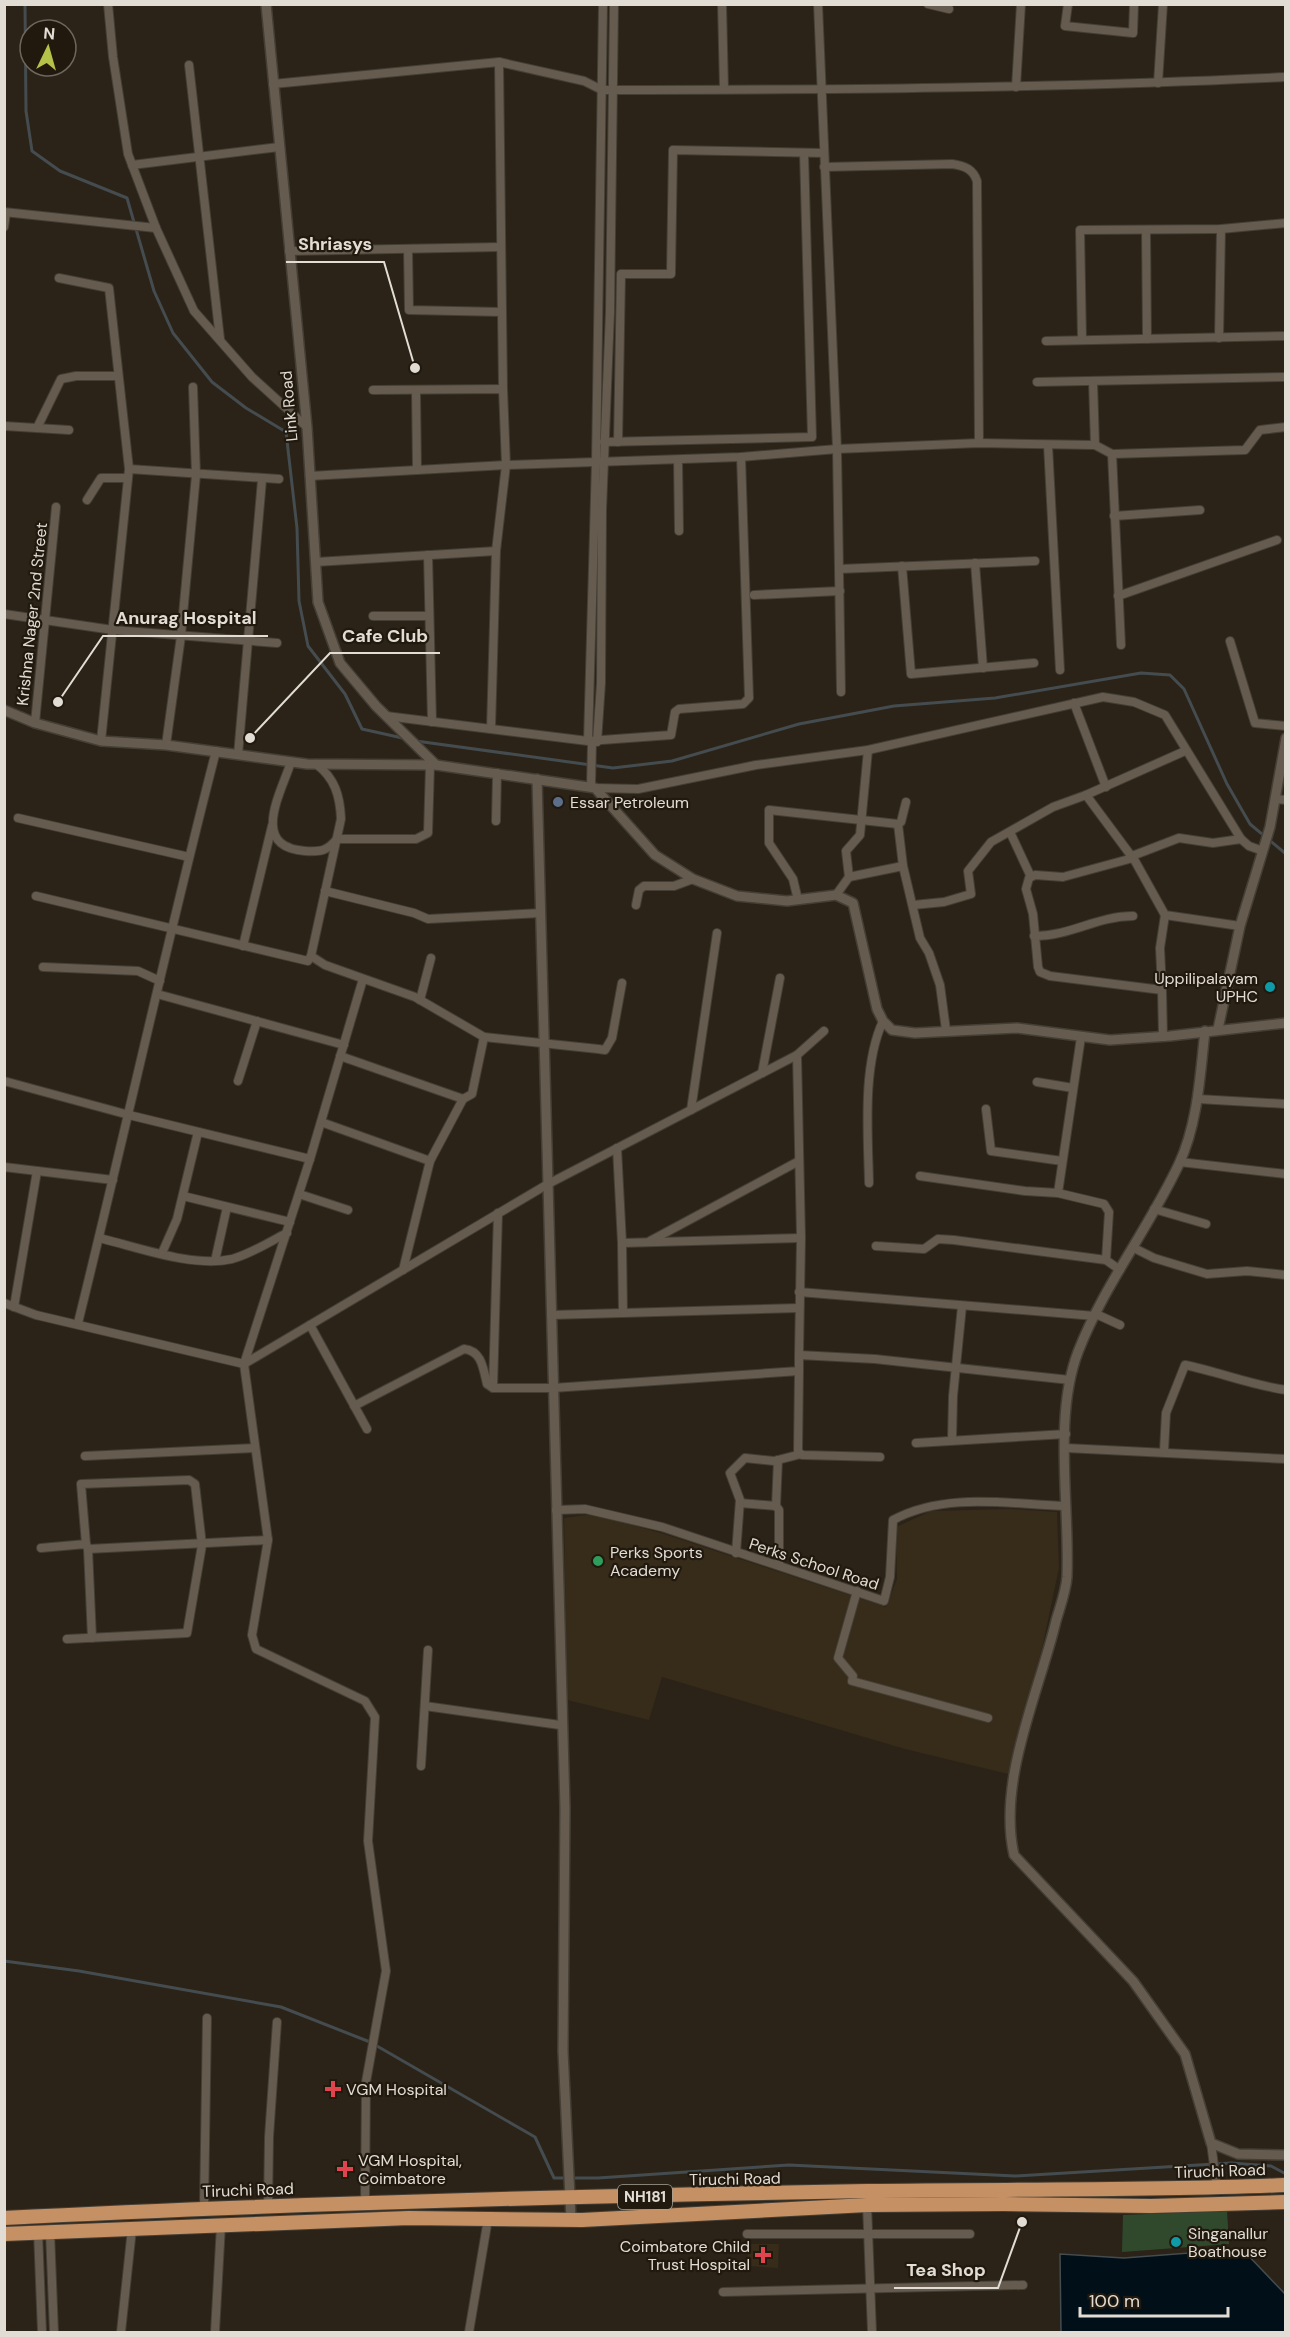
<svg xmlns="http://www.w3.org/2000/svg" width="1290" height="2337" viewBox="0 0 1290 2337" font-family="'DM Sans',sans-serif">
<rect width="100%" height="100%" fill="#2b2317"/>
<g fill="#372b1a">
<polygon points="1011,1509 1057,1512 1059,1568 1043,1644 1008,1774 905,1749 662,1677 649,1720 567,1700 564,1518 593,1514 664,1534 886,1607 897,1579 896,1527 931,1511"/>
<polygon points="748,2244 779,2244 778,2268 747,2266"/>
</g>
<polygon fill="#30492d" points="1227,2211 1229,2244 1122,2252 1123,2215"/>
<polygon fill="#000f18" stroke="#444c50" stroke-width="1.5" points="1242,2249 1285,2294 1285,2332 1061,2332 1060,2254 1124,2258"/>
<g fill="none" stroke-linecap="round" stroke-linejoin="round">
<g stroke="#444c50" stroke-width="3">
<polyline points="25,4 26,111 32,151 60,171 127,198 154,291 173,333 212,382 246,408 286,432 297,528 299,601 308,646 345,694 362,729 407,739"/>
<polyline points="416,741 613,768 672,761 799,724 894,706 995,698 1141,673 1170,675 1184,689 1227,784 1250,824 1286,854"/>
<polyline points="4,1961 79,1971 281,2007 370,2042 535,2137 554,2178 598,2178 789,2165 1015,2176 1231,2163 1271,2166 1286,2174"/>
</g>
<defs>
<g id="minor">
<polyline points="108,4 113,57 128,154 156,228 194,311 252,377 307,427"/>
<polyline points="722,4 724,89"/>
<polyline points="818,4 837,449 841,692"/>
<polyline points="928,4 949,9"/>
<polyline points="1068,4 1065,26 1133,33 1134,4"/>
<polyline points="499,62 502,312"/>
<polyline points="189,65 220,339"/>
<polyline points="1158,83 1163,4"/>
<path d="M 273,84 L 499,62 L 584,81 L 602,90 C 830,90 1057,88 1286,77"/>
<polyline points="1016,87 1021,4"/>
<polyline points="132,165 279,147"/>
<path d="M 824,167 L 952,164 C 965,166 973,169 977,181 L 979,443"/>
<polyline points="4,212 156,228"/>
<polyline points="4,227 6,213"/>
<polyline points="1146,230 1147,339"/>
<polyline points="408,249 409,310 502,312 503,389"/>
<polyline points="289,251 501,247"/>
<polyline points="59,278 109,288 129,469 101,741"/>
<polyline points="1219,338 1221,229"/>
<polyline points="1082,340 1080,230 1221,229 1286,223"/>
<polyline points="1046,341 1286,336"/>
<polyline points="1093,381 1095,445"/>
<polyline points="1037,382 1286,377"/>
<polyline points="373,390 503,389 506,465 496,551 491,729"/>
<polyline points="416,391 417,470"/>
<polyline points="4,426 69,430"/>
<polyline points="37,428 61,379 76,376 118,376"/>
<polyline points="604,442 812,437 804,153"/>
<polyline points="618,442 621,274 671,274 673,150 824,153"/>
<polyline points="1048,445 1060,670"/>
<polyline points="1112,454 1121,645"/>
<polyline points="678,460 679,531"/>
<polyline points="129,469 279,479"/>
<polyline points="310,476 506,465 741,457 837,449 979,443 1095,445 1112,454 1245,450 1260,430 1286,427"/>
<polyline points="87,500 101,478 128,478"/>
<polyline points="1114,516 1200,510"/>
<polyline points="428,555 432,722"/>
<polyline points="316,562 496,551"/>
<polyline points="975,563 983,668"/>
<polyline points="902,566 911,674 1034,663"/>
<polyline points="839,569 1035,561"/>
<polyline points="754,595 840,591"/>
<polyline points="1118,596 1277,540"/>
<polyline points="4,614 113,630 277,643"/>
<polyline points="373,616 429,616"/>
<polyline points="1230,641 1255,723 1286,726"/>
<polyline points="1074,703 1106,787"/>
<polyline points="386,716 588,741 671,735 675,712 679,709 743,704 749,698 741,457"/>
<polyline points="35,723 56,507"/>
<polyline points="588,741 596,462 603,4"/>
<polyline points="597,742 601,683 602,510 610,312 614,4"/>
<polyline points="166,745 181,636 196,475 193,387"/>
<polyline points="238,755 262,480"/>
<path d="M 291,762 C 281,793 249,847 305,851 C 321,852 327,851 337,839 L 416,839 L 428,833 L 430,765"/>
<path d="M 316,764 C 335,778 340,796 341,819 L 311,956 L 325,965 L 415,997 L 484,1037 L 598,1049 L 605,1050 L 612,1038 L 622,983"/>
<polyline points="591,787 592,742"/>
<polyline points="595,788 638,789 756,765 868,750 1103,697 1134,702 1165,715 1241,839 1249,846 1263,851"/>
<polyline points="1086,795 1135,861 1165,915 1240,926"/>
<polyline points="1276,799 1286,800"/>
<polyline points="18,818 189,857"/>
<polyline points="496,821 497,773"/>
<polyline points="1010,832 1031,877"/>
<polyline points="1132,856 1179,838 1213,843 1241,839"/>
<polyline points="1133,858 1063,877 1035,875 1029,878 1026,889 1033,914 1038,967 1040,972 1050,976 1162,990 1163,1037"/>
<polyline points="903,866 898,824 901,822 906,802"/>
<polyline points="849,877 846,851 860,835 868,750"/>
<polyline points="325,891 414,913 428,919 541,913"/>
<polyline points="836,895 849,877 903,866 920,938 929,953 940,985 946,1030"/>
<polyline points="36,896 308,961 311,956"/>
<polyline points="798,900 793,879 769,843 769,810 898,824"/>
<polyline points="636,905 639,890 644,886 674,886 693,879"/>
<polyline points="913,905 944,902 971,894 968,871 991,842 1053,807 1086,795 1185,751"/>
<path d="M 1034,936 C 1071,936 1097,916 1133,916"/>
<polyline points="243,946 272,826"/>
<polyline points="43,967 138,971 160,981"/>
<polyline points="1162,990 1160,948 1165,915"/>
<polyline points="157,994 344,1045"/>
<polyline points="420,1000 431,958"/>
<polyline points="1081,1037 1058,1193 1104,1204 1109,1212 1106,1260 1120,1270"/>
<polyline points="797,1055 824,1031"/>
<polyline points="340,1056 463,1099 472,1094 484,1037"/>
<polyline points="762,1073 780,978"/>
<polyline points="4,1081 129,1115 310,1159 363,979"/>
<polyline points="238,1081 257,1021"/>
<polyline points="1037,1082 1073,1088"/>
<polyline points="1198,1099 1286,1104"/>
<polyline points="986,1109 991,1151 1062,1161"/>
<polyline points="691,1110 717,933"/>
<polyline points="321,1122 430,1161 463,1099"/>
<polyline points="617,1148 622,1243 801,1238"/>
<polyline points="310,1159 244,1364 268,1540 252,1635 256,1649 365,1701 375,1717 368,1841 386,1971 366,2082 365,2202"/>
<polyline points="1180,1162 1286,1174"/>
<polyline points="4,1167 113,1180"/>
<polyline points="920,1176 1025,1191 1058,1193"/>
<path d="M 869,1183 C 868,1134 862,1066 883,1021"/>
<polyline points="299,1194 348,1210"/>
<polyline points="183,1196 290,1222"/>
<polyline points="1154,1209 1206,1224"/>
<path d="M 99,1238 C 138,1247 193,1268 232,1259 C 251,1254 269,1242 287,1233"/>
<polyline points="650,1241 799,1161"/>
<polyline points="622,1243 623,1313"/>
<polyline points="876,1246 924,1249 938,1239 954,1240 1106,1260"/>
<polyline points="1134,1248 1154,1258 1207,1274 1247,1271 1286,1275"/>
<polyline points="162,1253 177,1219 198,1132"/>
<polyline points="215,1261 227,1207"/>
<polyline points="403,1270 430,1161"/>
<polyline points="799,1292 1095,1316"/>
<polyline points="4,1303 36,1315 244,1364 548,1184 797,1055 801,1238 799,1355"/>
<polyline points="14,1307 37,1171"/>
<polyline points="1096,1314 1120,1325"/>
<polyline points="551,1315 799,1308"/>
<path d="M 78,1323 C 125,1133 167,941 216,751"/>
<polyline points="310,1325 367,1429"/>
<polyline points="799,1371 798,1452 802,1455 880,1457"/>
<polyline points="493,1388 498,1213"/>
<path d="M 354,1406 L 464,1349 C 482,1351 483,1368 487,1384 L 493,1388 L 553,1388 L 799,1371 L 799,1355 L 875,1359 L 1070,1380"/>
<polyline points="952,1440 953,1396 962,1306"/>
<polyline points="916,1443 1066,1434"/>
<polyline points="1066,1448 1286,1459"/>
<path d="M 1164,1451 L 1166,1413 L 1185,1365 C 1219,1372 1251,1385 1286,1390"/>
<polyline points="85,1456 255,1448"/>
<polyline points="778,1460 776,1506 779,1510 779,1565"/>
<polyline points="740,1503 776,1506"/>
<path d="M 556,1510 L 585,1509 L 662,1527 L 884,1601 L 890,1577 L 893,1520 C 945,1492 1008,1504 1065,1506"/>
<polyline points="41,1548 86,1544 88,1549 268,1540"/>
<polyline points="88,1549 92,1638"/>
<polyline points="736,1553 740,1500 730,1473 745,1458 774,1461 801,1454"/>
<polyline points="857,1591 838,1658 853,1676 852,1681 988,1718"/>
<polyline points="67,1639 187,1633 202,1545 195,1484 189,1480 81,1484 86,1544"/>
<polyline points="425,1706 560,1725"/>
<polyline points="421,1766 428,1650"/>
<polyline points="1211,2143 1217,2188"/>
<polyline points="867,2205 872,2332"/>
<polyline points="268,2206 269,2137 277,2022"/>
<polyline points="204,2208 207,2018"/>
<polyline points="38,2232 42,2332"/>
<polyline points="50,2232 54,2332"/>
<polyline points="747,2234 970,2234"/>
<polyline points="723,2292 1023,2285"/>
<polyline points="121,2332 132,2229"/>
<polyline points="215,2332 221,2225"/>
<polyline points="469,2332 488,2219"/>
</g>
<g id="tertiary">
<polyline points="266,4 307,427 318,602 340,663 376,706 436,765"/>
<polyline points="4,710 35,723 101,741 166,745 307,764 436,765 595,788 655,855 693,879 737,896 787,901 836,895 853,903 877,1009 883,1021 892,1030 915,1033 1017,1028 1110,1040 1170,1036 1286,1023"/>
<polyline points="537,779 565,1808 563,2051 571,2219"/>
<polyline points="1218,1029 1240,926 1270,827 1286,738"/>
<path d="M 1205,1031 C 1200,1075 1198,1123 1179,1164 C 1149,1228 1104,1285 1078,1352 C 1053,1417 1070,1507 1067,1577 C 1066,1591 1060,1607 1056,1621 C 1039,1692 997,1781 1014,1855 L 1133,1981 L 1185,2054 L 1211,2143 L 1238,2154 L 1286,2155"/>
</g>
<g id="trunk">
<path d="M 4,2218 C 292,2203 579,2196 867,2191 C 1007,2189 1146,2191 1286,2185"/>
<polyline points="4,2234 409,2218 582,2220 867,2205 1004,2204 1151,2206 1286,2202"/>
</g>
</defs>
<use href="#minor" stroke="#443e35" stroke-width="10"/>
<use href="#tertiary" stroke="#443e35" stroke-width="12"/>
<use href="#trunk" stroke="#443e35" stroke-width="16"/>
<use href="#minor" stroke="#655c4f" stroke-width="8"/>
<use href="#tertiary" stroke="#655c4f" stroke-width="9"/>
<use href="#trunk" stroke="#c59063" stroke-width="14"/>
</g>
<circle fill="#5c6f8a" stroke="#21190e" stroke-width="2" cx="558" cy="802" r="6"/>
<g fill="#0f9aa8" stroke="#21190e" stroke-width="2">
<circle cx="1270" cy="987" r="6"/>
<circle cx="1176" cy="2242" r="6"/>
</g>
<circle fill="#2e9e5b" stroke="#21190e" stroke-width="2" cx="598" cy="1561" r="6"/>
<g fill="#e0444e" stroke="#21190e" stroke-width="2">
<path d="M330 2080h6v6h6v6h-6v6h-6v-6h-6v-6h6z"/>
<path d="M342 2160h6v6h6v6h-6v6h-6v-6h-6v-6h6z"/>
<path d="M760 2246h6v6h6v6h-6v6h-6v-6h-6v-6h6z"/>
</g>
<g text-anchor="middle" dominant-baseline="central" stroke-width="4.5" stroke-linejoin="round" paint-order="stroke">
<rect fill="#21190e" stroke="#a7a299" stroke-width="1.5" x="618" y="2185" width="54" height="24" rx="4.5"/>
<g font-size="15" font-weight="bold" fill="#e1dcd4">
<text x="645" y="2197">NH181</text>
</g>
<g font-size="16" fill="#e1dcd4" stroke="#21190e">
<text transform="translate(289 406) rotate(-95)">Link Road</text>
<text transform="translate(32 614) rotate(-84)">Krishna Nager 2nd Street</text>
<text transform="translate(814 1564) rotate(18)">Perks School Road</text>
<text transform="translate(1220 2171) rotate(-2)">Tiruchi Road</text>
<text transform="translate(735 2179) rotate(-1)">Tiruchi Road</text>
<text transform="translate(248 2190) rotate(-2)">Tiruchi Road</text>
</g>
<g font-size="16" fill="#e1dcd4" stroke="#21190e" text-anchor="start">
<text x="570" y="802">Essar Petroleum</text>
<text x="1258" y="978" text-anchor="end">Uppilipalayam<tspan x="1258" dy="18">UPHC</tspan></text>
<text x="610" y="1552">Perks Sports<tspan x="610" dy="18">Academy</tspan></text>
<text x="346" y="2089">VGM Hospital</text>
<text x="358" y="2160">VGM Hospital,<tspan x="358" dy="18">Coimbatore</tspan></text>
<text x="1188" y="2233">Singanallur<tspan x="1188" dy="18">Boathouse</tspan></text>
<text x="750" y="2246" text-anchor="end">Coimbatore Child<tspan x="750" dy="18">Trust Hospital</tspan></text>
</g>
</g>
<path fill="none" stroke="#e1dcd4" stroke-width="2" d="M415 368L384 262H286M58 702L103 636H268M250 738L330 653H440M1022 2222L998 2288H894"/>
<g fill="#e1dcd4" stroke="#21190e" stroke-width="2">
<circle cx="415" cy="368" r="6"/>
<circle cx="58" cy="702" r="6"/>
<circle cx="250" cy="738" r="6"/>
<circle cx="1022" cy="2222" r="6"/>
</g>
<g font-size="18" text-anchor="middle" font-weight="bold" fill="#e1dcd4" stroke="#21190e" stroke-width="4.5" stroke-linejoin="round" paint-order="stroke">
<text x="335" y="250">Shriasys</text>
<text x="186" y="624">Anurag Hospital</text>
<text x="385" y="642">Cafe Club</text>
<text x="946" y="2276">Tea Shop</text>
</g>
<rect width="1290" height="2337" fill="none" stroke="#e1dcd4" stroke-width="12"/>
<g transform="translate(48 48) rotate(5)"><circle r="28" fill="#21190e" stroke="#6e675d" stroke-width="1.5"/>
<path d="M0-4.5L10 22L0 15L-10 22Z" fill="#b4c24a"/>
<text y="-9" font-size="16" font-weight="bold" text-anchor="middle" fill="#e1dcd4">N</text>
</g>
<path d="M1080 2307v9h148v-9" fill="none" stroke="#e1dcd4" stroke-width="3"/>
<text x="1089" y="2307" font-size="18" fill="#e1dcd4" stroke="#21190e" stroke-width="4.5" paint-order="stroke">100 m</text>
</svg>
